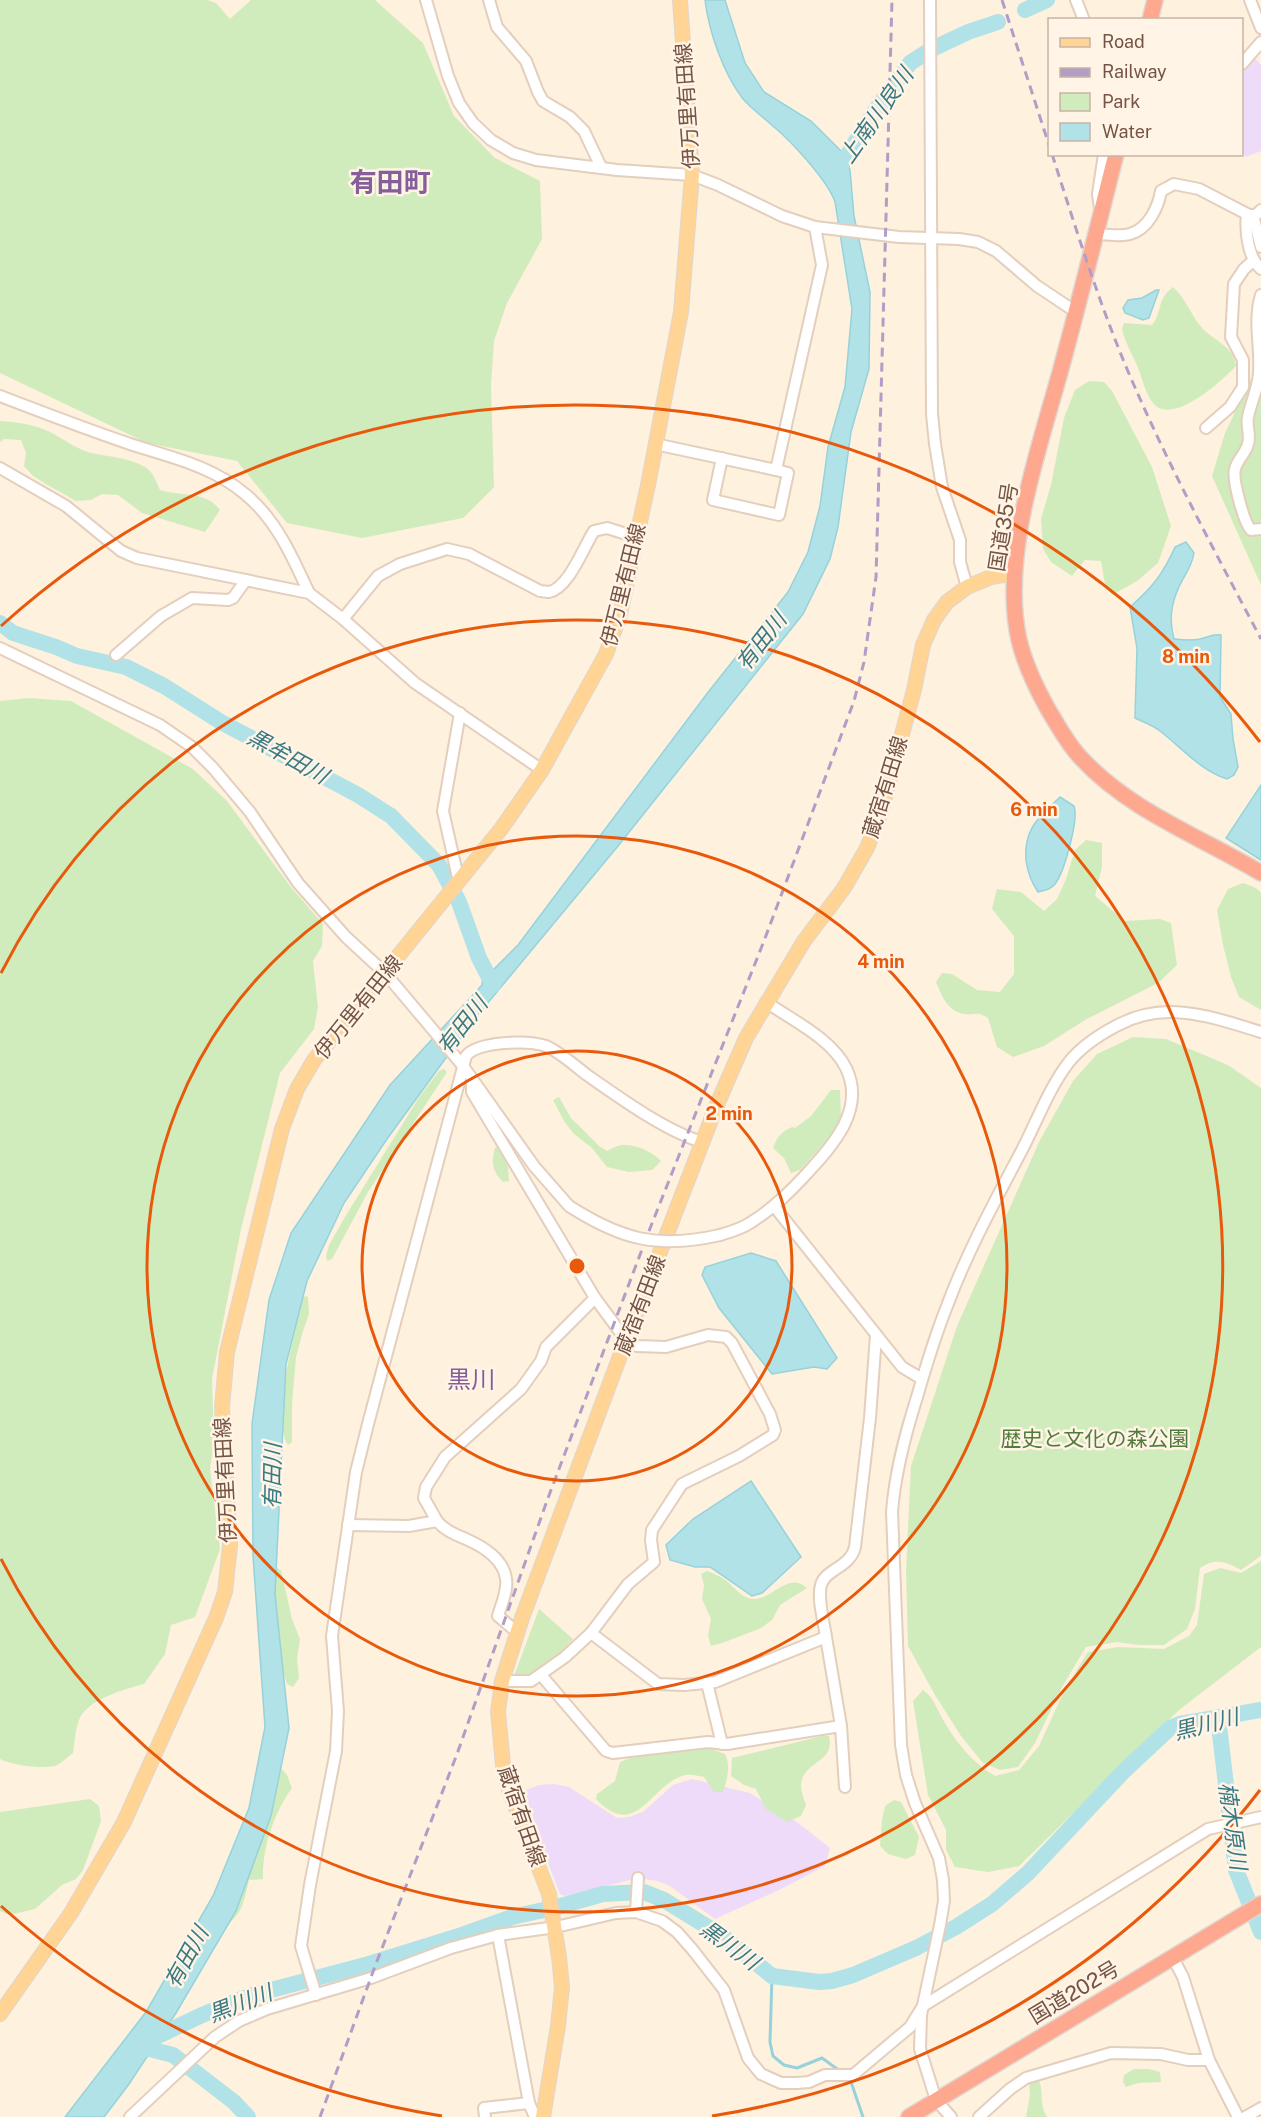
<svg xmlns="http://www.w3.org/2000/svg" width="1261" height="2117" viewBox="0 0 1261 2117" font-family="'Public Sans','Noto Sans JP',sans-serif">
<rect width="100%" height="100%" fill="#fef1de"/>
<g fill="#eedbfa">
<polygon points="1256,59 1261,65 1261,151 1246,157 1242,151 1242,73"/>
<polygon points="692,1779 750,1793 797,1822 830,1848 825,1866 781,1889 715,1919 670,1886 658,1881 638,1878 565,1896 560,1894 521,1792 539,1785 554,1784 569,1787 617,1818 629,1817 643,1812 673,1785"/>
</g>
<g fill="#d1ecbc">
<polygon points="0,0 207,0 216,3 230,19 251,0 375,0 423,43 454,116 495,158 540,181 542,239 507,303 494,341 491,385 494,487 463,518 362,538 287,523 237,461 147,443 0,373"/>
<path d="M 1173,287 C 1186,298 1191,316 1203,329 C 1215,341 1234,347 1236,366 C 1223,380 1172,427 1153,403 C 1145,393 1143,380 1138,368 C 1133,355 1125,343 1122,329 L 1124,323 L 1152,325 C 1163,311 1156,300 1173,287 Z"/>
<polygon points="1261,358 1261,585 1212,476 1225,433"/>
<polygon points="1089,381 1104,382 1112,391 1152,467 1171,526 1158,563 1137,581 1112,595 1105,584 1101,561 1085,560 1072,576 1051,562 1043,549 1041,519 1051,485 1064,418 1075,390"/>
<path d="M 0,421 C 19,422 37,425 54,434 C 66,441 77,449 91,453 C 109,457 128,457 145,467 C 153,472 156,481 160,490 C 182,497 205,490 220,510 L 205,532 L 142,513 L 118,495 L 102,494 L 91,500 L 76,501 L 46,484 L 33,476 L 24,466 L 26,453 L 21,440 L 4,439 L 0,442 Z"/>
<path d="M 29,698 L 71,701 L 193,769 L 227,801 L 290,886 L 323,924 L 322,946 L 313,961 L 318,1007 L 314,1029 L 280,1073 L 241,1229 L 212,1379 L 214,1440 L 210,1469 L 220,1549 L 195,1617 L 171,1625 L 165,1654 L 144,1684 C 126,1689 87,1699 79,1720 C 75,1730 75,1742 73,1753 C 68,1756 63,1762 57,1765 C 46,1770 11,1765 0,1759 L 0,701 Z"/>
<path d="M 1086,840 L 1102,843 L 1102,867 L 1095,896 L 1125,921 L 1160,919 L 1171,923 L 1177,965 L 1158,983 L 1085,1020 L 1044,1046 L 1013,1057 L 997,1047 L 988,1018 C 975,1010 977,1016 964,1014 C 947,1011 942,996 936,982 L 942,973 L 952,974 L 977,990 L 1000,992 L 1014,974 L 1014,936 L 992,909 L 997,889 L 1021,892 L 1044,911 L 1057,899 L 1066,879 L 1075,850 Z"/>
<polygon points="1243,883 1254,887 1261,892 1261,1010 1239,997 1231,977 1223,945 1217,910 1228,889"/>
<path d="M 1133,1037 L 1166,1039 L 1228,1065 L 1261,1088 L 1261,1556 L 1241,1570 C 1225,1561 1215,1558 1200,1568 L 1195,1609 L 1187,1629 L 1164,1645 L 1138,1645 L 1117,1642 L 1086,1647 L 1062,1687 L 1035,1743 L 1018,1767 L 1000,1770 L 983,1763 L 961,1736 L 935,1695 L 908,1646 L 906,1571 L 911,1466 L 957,1326 L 1040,1140 L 1073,1081 L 1097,1054 Z"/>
<polygon points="444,1069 447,1072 368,1192 332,1259 327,1261 326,1256 329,1245 345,1217 418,1099 439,1071"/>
<path d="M 831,1090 L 840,1090 L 841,1116 L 837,1129 L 800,1170 L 791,1173 L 784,1158 L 773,1148 C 777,1137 781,1132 792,1127 L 795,1128 L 811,1116 Z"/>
<path d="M 559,1097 L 571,1118 L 599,1146 L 607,1151 C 611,1149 616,1146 621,1145 C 634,1144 653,1151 661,1161 L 652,1170 L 629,1172 L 607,1167 L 592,1148 L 574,1134 L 564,1121 L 553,1100 Z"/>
<path d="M 499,1146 L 508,1167 L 509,1181 L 503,1182 C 492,1171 491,1163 495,1148 Z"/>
<path d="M 305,1296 L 308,1297 L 309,1314 L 303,1331 L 296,1357 L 292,1404 L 292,1442 L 288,1445 C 270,1414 297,1333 301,1298 Z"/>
<path d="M 1261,1561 L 1261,1647 L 1179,1710 L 1019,1866 L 988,1872 L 955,1867 L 946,1850 L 946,1830 L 928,1795 L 913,1701 L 923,1690 C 933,1697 935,1705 941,1716 C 954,1740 971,1762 995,1776 L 1019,1770 L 1039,1746 L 1065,1689 L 1088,1652 L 1118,1647 L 1164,1649 L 1189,1636 L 1197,1625 L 1204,1574 L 1220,1568 L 1241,1573 Z"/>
<path d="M 275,1567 L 281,1570 L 292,1619 L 300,1639 L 297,1659 L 299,1678 L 293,1687 L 287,1684 C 274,1646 274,1607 275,1567 Z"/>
<path d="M 707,1571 C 713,1573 719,1576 724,1579 C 734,1586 742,1600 755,1599 C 773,1598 789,1571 807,1588 L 780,1605 L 772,1620 L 761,1628 L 725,1642 L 711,1646 L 708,1636 L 711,1619 L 702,1599 L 704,1585 L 701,1574 Z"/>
<path d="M 539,1609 L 573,1639 C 556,1658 541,1677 514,1676 Z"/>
<path d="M 822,1736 L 829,1736 C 836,1764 802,1760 801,1786 C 801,1792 804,1799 806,1805 L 801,1816 L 787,1822 L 766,1809 L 756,1789 L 744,1785 L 731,1776 L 732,1758 Z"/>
<path d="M 701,1748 L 712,1749 L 725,1754 C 731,1766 727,1780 723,1792 L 714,1792 L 704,1777 C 698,1776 691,1774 685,1775 C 650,1784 637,1842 596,1799 L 597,1794 L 615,1781 L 620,1762 L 630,1758 Z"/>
<path d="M 282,1769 L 287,1775 L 292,1788 C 274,1813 262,1848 263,1879 L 249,1880 C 243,1905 242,1916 220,1930 L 275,1777 Z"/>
<polygon points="90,1799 99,1806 101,1821 83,1870 76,1879 62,1885 35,1909 9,1915 0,1911 0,1812"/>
<polygon points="894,1800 901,1802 919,1837 915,1855 906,1859 888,1854 880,1846 882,1820 885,1806"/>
<polygon points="1134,2069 1149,2069 1160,2072 1161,2082 1138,2083 1126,2087 1123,2082 1124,2075"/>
<path d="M 1037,2078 C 1045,2087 1038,2103 1047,2117 L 1026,2117 L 1030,2095 L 1029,2083 Z"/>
</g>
<g fill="#b1e2e8" stroke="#97d2db" stroke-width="1.5">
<path d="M 705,0 L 725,0 L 745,63 L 764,92 L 811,121 L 843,153 L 850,170 L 854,216 L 870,292 L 869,369 L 851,432 L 838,527 L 830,559 L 803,614 L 618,846 L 472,1022 L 387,1139 L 344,1203 L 307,1281 L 286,1364 L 275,1594 L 289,1728 L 271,1816 L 236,1911 L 176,2013 L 129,2084 L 104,2117 L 65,2117 L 146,2012 L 213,1896 L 249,1808 L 265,1727 L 253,1556 L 252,1424 L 269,1300 L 291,1233 L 390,1085 L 482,985 L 483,975 L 490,973 L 518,945 L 709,691 L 788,592 L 808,552 L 820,506 L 828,447 L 845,387 L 852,309 L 835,202 C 828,181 792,142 774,127 C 764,118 752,109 743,99 C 723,73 709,32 705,0 Z"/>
<polygon points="1156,290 1159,290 1149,318 1143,320 1125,313 1123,308 1128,300 1142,298"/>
<path d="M 1186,542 L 1194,553 C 1192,565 1188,570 1183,579 C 1172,599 1168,617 1174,639 C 1183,640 1191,641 1200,639 C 1208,637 1213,634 1221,635 L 1220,697 L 1231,714 L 1233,739 L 1238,767 L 1234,775 L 1227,779 C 1201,771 1181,747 1160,731 C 1153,725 1143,722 1135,718 L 1137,648 L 1130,607 C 1152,588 1163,574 1175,547 Z"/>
<polygon points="1261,785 1261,860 1226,838"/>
<path d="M 1060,797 L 1074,806 C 1079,819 1064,873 1055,884 C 1050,890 1045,890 1038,892 C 1031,882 1028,873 1026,861 C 1023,829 1039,817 1060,797 Z"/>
<polygon points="751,1253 776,1261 837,1358 827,1369 814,1367 772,1374 719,1308 702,1275 705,1267"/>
<polygon points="751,1481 801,1557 762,1593 752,1596 710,1567 695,1567 670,1560 666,1545 693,1519"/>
</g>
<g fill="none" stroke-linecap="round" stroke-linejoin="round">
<g stroke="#97d2db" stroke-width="3">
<polyline points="772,1976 770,2042 773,2056 784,2065 797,2068 822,2058 840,2071"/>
<polyline points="850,2079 863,2117"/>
</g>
<g stroke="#b1e2e8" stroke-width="16">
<polyline points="1025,10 1047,0"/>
<polyline points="835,179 840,167 874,112 910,63 930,50 968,32 998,22"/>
<polyline points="0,623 13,633 56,647 77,656 126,667 164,686 221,722 358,795 391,816 439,865 459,902 479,958 493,985"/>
<polyline points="1218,1717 1236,1870 1261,1932"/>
<polyline points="141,2044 202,2015 252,1995 369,1964 456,1937 512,1917 557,1907 603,1894 644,1892 664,1900 724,1937 772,1976 819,1982 832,1981 853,1975 916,1948 956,1927 992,1904 1028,1873 1122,1773 1170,1728 1180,1724 1261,1710"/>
<polyline points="138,2046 173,2055 234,2102 248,2117"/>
</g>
<defs>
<g id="minor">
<polyline points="426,0 448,76 459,103 473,123 491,140 513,153 536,160 617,170 692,175 718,185 782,216 815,227 899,237 959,239 978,242 996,251 1037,286 1076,312"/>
<polyline points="489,0 497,27 526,61 538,92 543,101 570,117 584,131 601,167"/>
<polyline points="930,0 932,414 935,444 942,487 960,540 960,562 967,587"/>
<polyline points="1076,0 1084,20"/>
<polyline points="1250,0 1261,28"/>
<polyline points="1242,64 1261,42"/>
<polyline points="1100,208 1098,194 1104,154"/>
<path d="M 1247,214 C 1245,231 1248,258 1261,269"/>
<polyline points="1253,215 1261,247"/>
<path d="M 1096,234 C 1106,234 1120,237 1130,234 C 1148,229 1158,208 1161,191 L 1174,184 L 1199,189 L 1249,215 L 1256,215 L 1261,210"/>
<path d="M 1261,295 C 1253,321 1261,347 1259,373 C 1258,389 1251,402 1248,417 C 1246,426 1251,435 1248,444 C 1246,453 1237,460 1235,469 C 1232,479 1244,523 1251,530 L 1261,529"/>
<path d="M 0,396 C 44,413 88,430 133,445 C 173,458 212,466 245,494 C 276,519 293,558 309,593"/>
<polyline points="1206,428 1230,407 1243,387 1243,360 1231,337 1234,284 1244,269 1254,260"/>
<polyline points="655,444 776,470 822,265 815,227"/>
<polyline points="722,458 713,500 779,515 788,473 776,470"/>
<polyline points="0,468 66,506 121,551 137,558 309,593 343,619 415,683 542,770"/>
<path d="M 343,619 L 378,576 L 400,564 L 447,549 L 469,554 L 540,591 C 543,591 546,592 549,592 C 569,588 584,546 594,531 L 607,528 L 636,537"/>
<polyline points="0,648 160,725 192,747 213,768 250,812 298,883 346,937 385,973 428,1024 463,1066 534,1166 569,1206"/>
<polyline points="116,655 161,616 192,598 228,600 233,598 246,580"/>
<polyline points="459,882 443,811 460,713"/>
<polyline points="472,1079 472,1092 595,1298 626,1340 637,1346 666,1347 708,1335 726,1337 732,1343 770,1414 775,1430 773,1435 739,1456 682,1484 652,1530 651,1540 654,1562 628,1584 591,1633"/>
<polyline points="774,1206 902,1367 922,1379"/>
<path d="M 720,1235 C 730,1232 741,1229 750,1223 C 774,1208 792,1190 811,1169 C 836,1142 865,1107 846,1068 C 832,1039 792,1020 766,1002"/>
<polyline points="437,1521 424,1498 426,1487 445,1457 521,1389 541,1361 546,1347 595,1298"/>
<path d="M 348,1525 L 409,1526 L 437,1521 C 445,1531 457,1535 468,1540 C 484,1547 504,1560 506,1579 C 508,1591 501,1605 498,1616 L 517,1632"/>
<path d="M 826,1637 C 824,1622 817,1599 821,1585 C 825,1569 850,1568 855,1547 L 870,1418 L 876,1335"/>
<polyline points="541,1675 606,1751 613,1753 708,1742 727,1744 841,1726"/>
<polyline points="502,1681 531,1681 565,1657 591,1633 658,1684 684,1685 715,1682 826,1637 841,1726 845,1787"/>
<polyline points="707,1683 722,1744"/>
<polyline points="636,1912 638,1878"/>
<polyline points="498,1935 529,2103 535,2117"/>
<polyline points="1173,1958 1183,1977 1209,2060 1238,2117"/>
<path d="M 316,1995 L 301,1946 L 310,1885 L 336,1751 L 338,1711 L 332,1636 L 356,1472 L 368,1424 L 466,1056 C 478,1041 528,1040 546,1046 C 560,1052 575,1066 587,1075 C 620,1098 664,1130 702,1142"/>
<polyline points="130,2117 215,2037 239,2021 267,2009 371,1978 451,1948 498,1935 556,1927 616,1913 636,1912 662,1921 677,1932 692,1949 724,1990 748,2058 761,2074 781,2083 797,2083 809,2082 825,2075 853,2075 910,2027 923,2006 1208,1829 1261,1817"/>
<polyline points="485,2117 484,2108 529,2103"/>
<path d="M 951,2117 L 936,2100 L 920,2049 L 921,2015 L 940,1925 L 944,1901 L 943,1880 L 939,1858 L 915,1803 L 906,1775 L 901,1745 L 892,1512 C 895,1472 905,1435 917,1397 C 926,1366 935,1336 947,1306 C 967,1252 995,1201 1022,1150 C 1037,1121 1049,1088 1069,1062 C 1081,1047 1099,1035 1116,1026 C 1165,999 1212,1017 1261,1032"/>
<polyline points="979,2117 1010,2089 1026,2078 1111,2053 1161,2054 1188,2060 1209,2060"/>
<polyline points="1245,2117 1261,2108"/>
</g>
<g id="major">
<polyline points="0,2014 71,1913 124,1822 216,1618 225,1592 230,1546 222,1407 227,1352 282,1129 297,1089 314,1060 501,829 542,770 606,654 620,614 648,485 681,312 692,175 680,0"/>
<polyline points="543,2117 558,2026 562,1987 559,1957 549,1894 509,1790 503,1765 498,1712 502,1681 522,1618 626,1340 716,1107 746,1038 804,941 844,888 867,848 881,812 914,690 923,645 934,620 947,602 967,587 991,577 1015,573"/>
</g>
<g id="highway">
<polyline points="1150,20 1155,0"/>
<path d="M 1116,154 C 1098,225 1081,295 1062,365 C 1040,447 1000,555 1019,640 C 1025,665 1036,688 1049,711 C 1059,727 1068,745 1082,759 C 1130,811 1201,837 1261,873"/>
<polyline points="909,2117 1261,1904"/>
</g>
</defs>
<use href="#minor" stroke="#e4cebd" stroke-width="14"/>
<use href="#major" stroke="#ded6d2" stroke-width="16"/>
<use href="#highway" stroke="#ded6d2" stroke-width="18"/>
<use href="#minor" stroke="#fff" stroke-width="10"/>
<use href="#major" stroke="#ffd494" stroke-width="14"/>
<use href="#highway" stroke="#fea98f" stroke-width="15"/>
<g stroke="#b29dc7" stroke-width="3" stroke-dasharray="9 6" stroke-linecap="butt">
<polyline points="1002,0 1050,148"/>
<path d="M 1052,154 C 1075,226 1098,300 1127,369 C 1166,461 1214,550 1261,639"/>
<polyline points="320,2117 374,1969 457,1754 548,1498 649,1231 764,941 854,701 864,662 876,577 892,0"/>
</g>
<defs>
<path id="minor-bridge" d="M 569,1206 C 622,1240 658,1249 720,1235"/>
</defs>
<use href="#minor-bridge" stroke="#e4cebd" stroke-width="14" stroke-linecap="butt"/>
<use href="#minor-bridge" stroke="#fff" stroke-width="10"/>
</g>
<g fill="none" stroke="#e8590c" stroke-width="3">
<circle cx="577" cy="1266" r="215"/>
<circle cx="577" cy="1266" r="430"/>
<path d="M1 973A646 646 0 1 1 1 1559"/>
<path d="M1260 1790A861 861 0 0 1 712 2116M442 2116A861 861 0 0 1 1 1906M1 626A861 861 0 0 1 1260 742"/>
</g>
<g text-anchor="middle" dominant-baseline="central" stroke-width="5" stroke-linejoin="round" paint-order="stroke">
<g font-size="21" fill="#755444" stroke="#fff4e6">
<text transform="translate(687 106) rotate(-94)">伊万里有田線</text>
<text transform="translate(1003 527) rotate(-81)">国道35号</text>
<text transform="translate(623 585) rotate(-76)">伊万里有田線</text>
<text transform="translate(885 787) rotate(-73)">蔵宿有田線</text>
<text transform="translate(358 1007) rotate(-51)">伊万里有田線</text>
<text transform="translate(640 1305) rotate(-69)">蔵宿有田線</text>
<text transform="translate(225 1480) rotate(-93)">伊万里有田線</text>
<text transform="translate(522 1816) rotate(71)">蔵宿有田線</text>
<text transform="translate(1074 1992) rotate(-31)">国道202号</text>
</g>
<g font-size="21" fill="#517c3b" stroke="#fff4e6">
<text x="1095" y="1438">歴史と文化の森公園</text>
</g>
<g font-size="22" font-style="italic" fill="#3a7a83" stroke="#fff4e6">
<text transform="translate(876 115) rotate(-55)">上南川良川</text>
<text transform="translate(761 641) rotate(-52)">有田川</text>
<text transform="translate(288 756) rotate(29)">黒牟田川</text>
<text transform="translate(462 1025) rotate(-52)">有田川</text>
<text transform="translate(272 1476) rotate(-89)">有田川</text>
<text transform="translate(1206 1724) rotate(-14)">黒川川</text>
<text transform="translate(1233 1826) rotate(82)">楠木原川</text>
<text transform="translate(730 1945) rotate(36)">黒川川</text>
<text transform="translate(186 1957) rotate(-61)">有田川</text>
<text transform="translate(240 2003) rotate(-21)">黒川川</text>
</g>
<g font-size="24" fill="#845f99" stroke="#fff4e6">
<text x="471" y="1379">黒川</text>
</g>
<g font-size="27" font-weight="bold" fill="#845f99" stroke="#fff4e6">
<text x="390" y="182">有田町</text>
</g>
</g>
<circle cx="577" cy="1266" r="9" fill="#e8590c" stroke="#fff4e6" stroke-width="3"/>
<g font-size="18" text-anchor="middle" font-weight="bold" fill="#e8590c" stroke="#fff4e6" stroke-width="5" stroke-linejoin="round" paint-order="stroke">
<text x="1186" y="663">8 min</text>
<text x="1034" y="816">6 min</text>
<text x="881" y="968">4 min</text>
<text x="729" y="1120">2 min</text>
</g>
<rect x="1048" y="18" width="195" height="138" fill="#fff4e6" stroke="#c8b4a5" stroke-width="1.5"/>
<rect x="1060" y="38" width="30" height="9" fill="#ffd494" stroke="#c8b4a5" stroke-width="1.5"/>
<text x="1102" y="48" font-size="18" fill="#755444">Road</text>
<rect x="1060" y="68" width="30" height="9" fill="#b29dc7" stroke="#c8b4a5" stroke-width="1.5"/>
<text x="1102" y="78" font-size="18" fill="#755444">Railway</text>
<rect x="1060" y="93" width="30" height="18" fill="#d1ecbc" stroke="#c8b4a5" stroke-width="1.5"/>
<text x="1102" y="108" font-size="18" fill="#755444">Park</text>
<rect x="1060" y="123" width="30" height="18" fill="#b1e2e8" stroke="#c8b4a5" stroke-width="1.5"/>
<text x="1102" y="138" font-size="18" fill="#755444">Water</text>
</svg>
